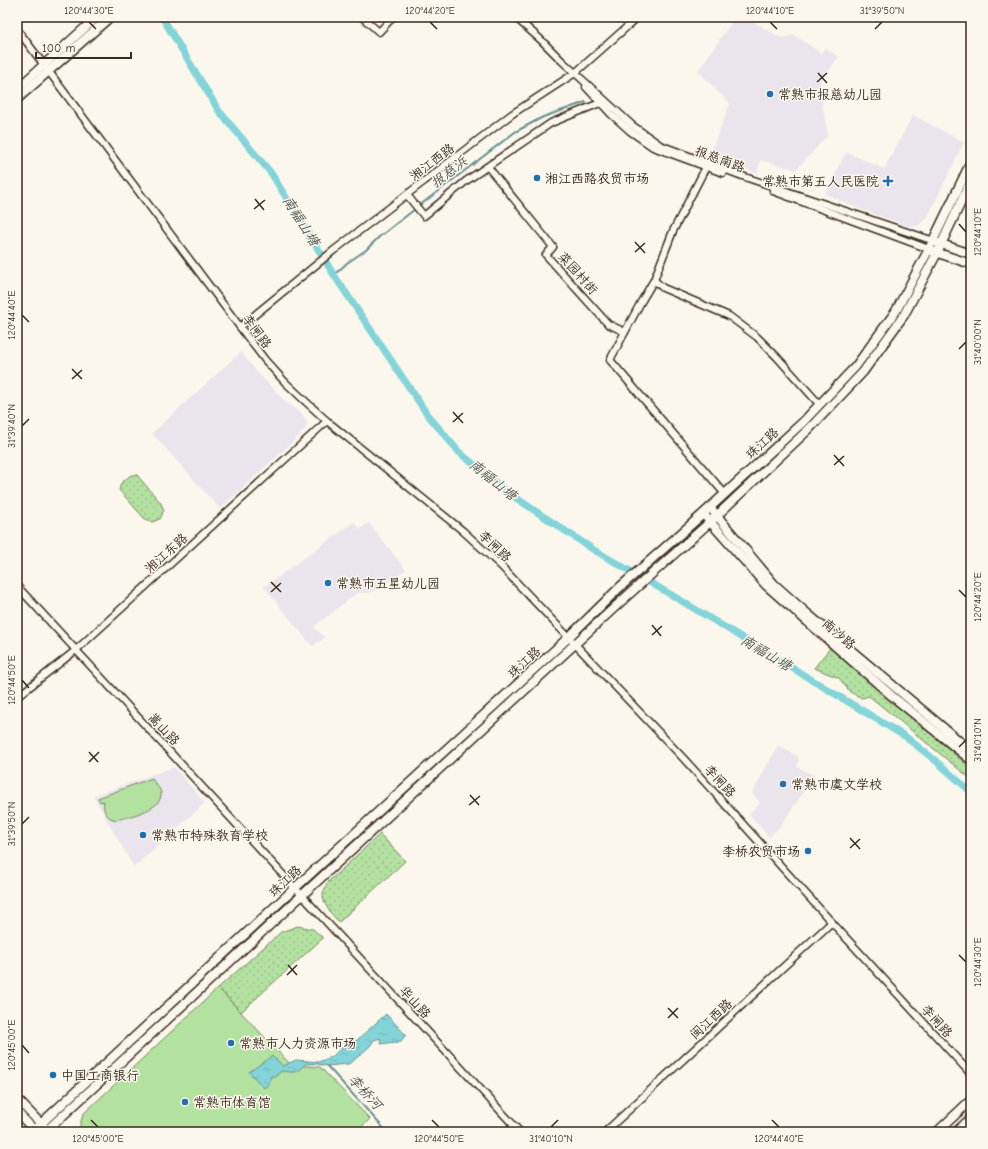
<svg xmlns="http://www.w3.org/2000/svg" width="988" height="1149" viewBox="0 0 988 1149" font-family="'Comic Neue','LXGW WenKai TC',sans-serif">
<defs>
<pattern id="green-dots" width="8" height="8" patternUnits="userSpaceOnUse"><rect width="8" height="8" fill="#b3e1a0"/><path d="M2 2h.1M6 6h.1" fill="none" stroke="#9bc189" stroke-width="1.8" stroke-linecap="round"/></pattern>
<pattern id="water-ripples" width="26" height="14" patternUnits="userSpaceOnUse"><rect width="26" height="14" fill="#83d4d9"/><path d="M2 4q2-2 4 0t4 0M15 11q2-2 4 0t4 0" fill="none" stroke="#72b6ba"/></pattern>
</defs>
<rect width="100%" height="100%" fill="#fbf7ec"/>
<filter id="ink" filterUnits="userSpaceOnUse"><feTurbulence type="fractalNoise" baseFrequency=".025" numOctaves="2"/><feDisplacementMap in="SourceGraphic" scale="8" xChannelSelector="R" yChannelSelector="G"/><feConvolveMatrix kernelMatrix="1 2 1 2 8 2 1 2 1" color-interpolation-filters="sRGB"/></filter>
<g filter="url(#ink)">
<g fill="#eae5ed">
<polygon points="735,17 745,17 780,37 786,37 794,35 821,53 825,48 839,57 822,79 819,87 828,135 796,170 761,160 757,173 708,158 730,104 698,71"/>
<polygon points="913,115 964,142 927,218 918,226 907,226 895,221 862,210 825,194 846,152 884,169"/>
<polygon points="241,352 256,371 286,402 301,413 308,423 306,428 299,436 220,509 152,433"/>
<polygon points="354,522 360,529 369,523 406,570 377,589 368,593 357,593 314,627 325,638 312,646 264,587"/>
<polygon points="778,746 799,757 797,767 815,776 778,829 769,837 749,814 760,803 752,793"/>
<polygon points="174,767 205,803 134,867 93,796"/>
</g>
<g fill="url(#green-dots)" stroke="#77865f">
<polygon points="131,475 137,475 160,502 164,510 160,519 152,522 144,518 119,490 121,483"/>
<polygon points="830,648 971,768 971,779 869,696 862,698 850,692 839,678 814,668"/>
<path d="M 380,834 L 405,861 L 339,922 C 332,915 322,904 323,893 C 324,890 326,886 327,883 Z"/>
<polygon points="298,926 313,929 323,938 241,1012 218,988 281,932"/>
</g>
<g fill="#b3e1a0" stroke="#77865f">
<path d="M 152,778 C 154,784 161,788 161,794 C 162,810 129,816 117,820 C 107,819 102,811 104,801 L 100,802 L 98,798 Z"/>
<polygon points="218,988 291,1065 320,1067 370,1119 356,1132 78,1132 83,1114"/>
</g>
<path fill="url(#water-ripples)" stroke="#66908e" d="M 386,1014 L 406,1035 L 399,1043 L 395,1042 L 381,1044 L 380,1038 L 374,1040 L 370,1046 L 352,1062 L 348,1064 L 327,1066 L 317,1064 L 305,1064 C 295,1075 294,1072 281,1071 L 276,1076 L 271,1076 L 269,1084 L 264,1088 L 249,1072 L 272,1056 L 283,1066 L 296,1060 L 319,1062 L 333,1056 L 341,1048 L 356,1041 Z"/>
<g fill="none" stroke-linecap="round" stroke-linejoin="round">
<g stroke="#66908e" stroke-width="2">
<polyline points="334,275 347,263 366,250 379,237 437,192 515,132 543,117 586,102"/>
<polyline points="327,1066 387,1132"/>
</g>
<polyline stroke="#83d4d9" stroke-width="7" points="162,17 219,111 271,173 334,275 427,414 459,452 507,492 594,550 675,597 906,737 936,761 971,792"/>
<defs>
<g id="minor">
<polyline points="362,17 379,32 393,17"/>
<polyline points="515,17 540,39 562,61 633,126 660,145 745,177 934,241"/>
<polyline points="17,29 240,327 265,360 285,382 304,400 327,421 463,531 501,566 684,759 826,916 971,1074"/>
<polyline points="586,87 611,114 630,131 653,147 723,173"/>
<polyline points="488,167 553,247 546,255 608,324 625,332"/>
<polyline points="706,167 673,231 654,280 641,302 610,360 725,494"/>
<polyline points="773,191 929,249"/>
<polyline points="407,195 424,216 466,181 551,123 600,103"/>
<polyline points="654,280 663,288 729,316 757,337 777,357 820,405"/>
<polyline points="240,327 333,251 512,114 575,73 638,17"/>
<polyline points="17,586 520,1132"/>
<polyline points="17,697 76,650 327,421"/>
<polyline points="508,1132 514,1126"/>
<polyline points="605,1132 832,922"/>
</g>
<g id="major">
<polyline points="17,89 97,17"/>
<polyline points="17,99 110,17"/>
<polyline points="938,243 971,254"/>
<polyline points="932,251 971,264"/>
<polyline points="713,511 774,584 803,610 971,751"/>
<polyline points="706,517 766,585 892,696 971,760"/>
<polyline points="17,1099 44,1127"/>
<polyline points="17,1112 36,1132"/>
<polyline points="32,1132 295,888 569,637 619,588 703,514 803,422 856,366 896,311 929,249 971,162"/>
<polyline points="45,1132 627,596 710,522 810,428 863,372 904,315 937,253 971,181"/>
<polyline points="937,1132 971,1100"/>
<polyline points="956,1132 971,1118"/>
</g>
</defs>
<use href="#minor" stroke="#3b2a1e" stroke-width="9"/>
<use href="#major" stroke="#3b2a1e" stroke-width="11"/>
<use href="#minor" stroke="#fbf7ec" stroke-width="6"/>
<use href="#major" stroke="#fbf7ec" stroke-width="8"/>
</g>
</g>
<path fill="none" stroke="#3b2a1e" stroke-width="1.5" d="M 89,22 L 96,29M 430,22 L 437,29M 770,22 L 777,29M 875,29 L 882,22M 818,73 L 827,83M 817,82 L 827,73M 255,199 L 264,210M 254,209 L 265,200M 959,224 L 966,232M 635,242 L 645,253M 635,252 L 645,243M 22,315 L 29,322M 959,349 L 966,342M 72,369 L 82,379M 72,379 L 82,370M 453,412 L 463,423M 453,422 L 463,413M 22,426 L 29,419M 834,455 L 844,466M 834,465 L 844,456M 271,582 L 281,592M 959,590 L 966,597M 271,592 L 281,583M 652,625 L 661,636M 652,635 L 662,626M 22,680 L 29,688M 959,747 L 966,740M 89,752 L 98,762M 89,762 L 99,752M 470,795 L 479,805M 469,805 L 480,796M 22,824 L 29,817M 850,838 L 860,849M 850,848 L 860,839M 959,955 L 966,962M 288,965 L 297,975M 287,975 L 297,965M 668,1008 L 678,1018M 668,1018 L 678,1008M 22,1045 L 29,1053M 91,1120 L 98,1127M 432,1120 L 439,1127M 772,1120 L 779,1127M 551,1127 L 558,1120"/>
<g fill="#1f6fb2" stroke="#fbf7ec" stroke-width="1.5">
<circle cx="770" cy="94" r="4"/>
<circle cx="537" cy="178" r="4"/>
<path d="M886 175h4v4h4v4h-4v4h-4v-4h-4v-4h4z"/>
<circle cx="328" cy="583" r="4"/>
<circle cx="783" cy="784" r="4"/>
<circle cx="143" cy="835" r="4"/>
<circle cx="808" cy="851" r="4"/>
<circle cx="231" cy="1043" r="4"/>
<circle cx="53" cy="1075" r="4"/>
<circle cx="185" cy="1102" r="4"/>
</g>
<g text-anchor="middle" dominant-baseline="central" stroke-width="3" stroke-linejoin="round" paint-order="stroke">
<g font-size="13" fill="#3b2a1e" stroke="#fbf7ec" text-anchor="start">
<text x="778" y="94">常熟市报慈幼儿园</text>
<text x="545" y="178">湘江西路农贸市场</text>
<text x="879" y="181" text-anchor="end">常熟市第五人民医院</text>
<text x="336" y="583">常熟市五星幼儿园</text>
<text x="791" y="784">常熟市虞文学校</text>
<text x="151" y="835">常熟市特殊教育学校</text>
<text x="800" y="851" text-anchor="end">李桥农贸市场</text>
<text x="239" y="1043">常熟市人力资源市场</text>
<text x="61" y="1075">中国工商银行</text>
<text x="193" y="1102">常熟市体育馆</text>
</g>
<g font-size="13" fill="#3b2a1e" stroke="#fbf7ec">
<text transform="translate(720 159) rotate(20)">报慈南路</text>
<text transform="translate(432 162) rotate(-37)">湘江西路</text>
<text transform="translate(578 273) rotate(48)">菜园村街</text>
<text transform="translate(257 331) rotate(53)">李闸路</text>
<text transform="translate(762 443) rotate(-42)">珠江路</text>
<text transform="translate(495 546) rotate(43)">李闸路</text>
<text transform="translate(166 553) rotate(-42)">湘江东路</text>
<text transform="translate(839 634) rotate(41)">南沙路</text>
<text transform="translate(524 662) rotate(-42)">珠江路</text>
<text transform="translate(164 729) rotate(47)">嵩山路</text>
<text transform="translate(720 781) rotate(47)">李闸路</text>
<text transform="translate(285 881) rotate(-43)">珠江路</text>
<text transform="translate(415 1002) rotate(47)">华山路</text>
<text transform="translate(711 1019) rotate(-43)">闽江西路</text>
<text transform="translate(937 1021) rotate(48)">李闸路</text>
</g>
<g font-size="14" font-style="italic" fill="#4d544d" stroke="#fbf7ec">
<text transform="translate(449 172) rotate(-38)">报慈浜</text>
<text transform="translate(301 221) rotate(58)">南福山塘</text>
<text transform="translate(493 480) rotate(39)">南福山塘</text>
<text transform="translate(766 653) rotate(31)">南福山塘</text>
<text transform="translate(365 1092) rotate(47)">李桥河</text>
</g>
</g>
<rect width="988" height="1149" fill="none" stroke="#fbf7ec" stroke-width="44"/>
<path d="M36 52v6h95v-6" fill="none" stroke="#3b2a1e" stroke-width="2"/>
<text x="42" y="52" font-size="12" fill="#3b2a1e" stroke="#fbf7ec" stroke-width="3" paint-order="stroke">100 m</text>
<rect x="22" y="22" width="944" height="1105" fill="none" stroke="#3b2a1e" stroke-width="1.5"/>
<g font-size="10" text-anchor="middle" fill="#3b2a1e">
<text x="89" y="14">120°44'30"E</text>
<text x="430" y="14">120°44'20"E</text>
<text x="770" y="14">120°44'10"E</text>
<text x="882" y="14">31°39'50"N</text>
<text transform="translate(977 232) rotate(-90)" y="4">120°44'10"E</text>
<text transform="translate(11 315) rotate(-90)" y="4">120°44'40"E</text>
<text transform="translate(977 342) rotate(-90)" y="4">31°40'00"N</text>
<text transform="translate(11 426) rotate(-90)" y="4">31°39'40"N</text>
<text transform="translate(977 597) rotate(-90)" y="4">120°44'20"E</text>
<text transform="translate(11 680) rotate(-90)" y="4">120°44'50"E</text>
<text transform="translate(977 740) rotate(-90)" y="4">31°40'10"N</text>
<text transform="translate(11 824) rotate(-90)" y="4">31°39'50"N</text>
<text transform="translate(977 962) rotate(-90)" y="4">120°44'30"E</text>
<text transform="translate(11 1045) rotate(-90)" y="4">120°45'00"E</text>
<text x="98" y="1142">120°45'00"E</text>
<text x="439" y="1142">120°44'50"E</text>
<text x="551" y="1142">31°40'10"N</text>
<text x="779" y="1142">120°44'40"E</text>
</g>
</svg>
